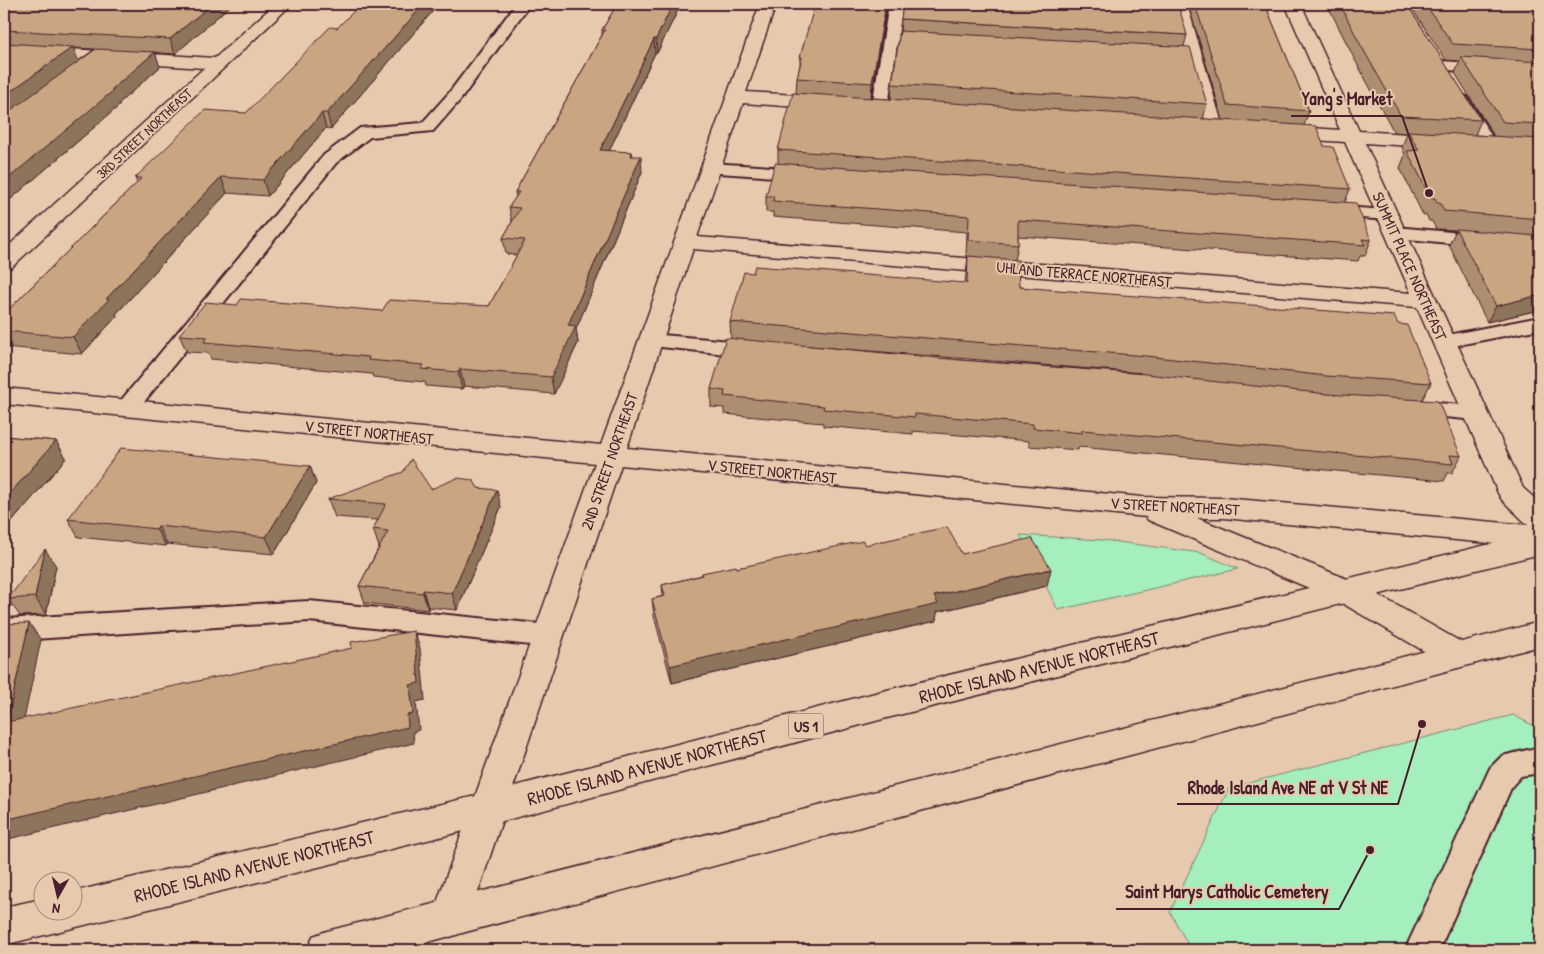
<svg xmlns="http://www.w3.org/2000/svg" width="1544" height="954" viewBox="0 0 1544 954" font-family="'Patrick Hand',sans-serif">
<rect width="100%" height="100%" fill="#e7caae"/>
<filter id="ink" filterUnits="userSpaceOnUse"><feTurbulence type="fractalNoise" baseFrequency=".02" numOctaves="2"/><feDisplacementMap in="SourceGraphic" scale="10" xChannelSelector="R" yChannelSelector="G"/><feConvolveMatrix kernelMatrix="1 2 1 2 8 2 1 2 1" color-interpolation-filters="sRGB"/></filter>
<g filter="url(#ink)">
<g fill="#a5eebd" stroke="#788674">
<polygon points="1020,535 1103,540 1201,553 1238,569 1058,610"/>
<polygon points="1513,715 1540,729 1540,950 1191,950 1170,912 1229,788"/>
</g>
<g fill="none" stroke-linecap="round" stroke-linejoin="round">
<defs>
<g id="service">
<polygon points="516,4 530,4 461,99 433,131 370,137 336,163 135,413 127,415 119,413 116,408 119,403 324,155 360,128 422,123 449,93"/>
<polygon points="889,4 903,4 898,35 931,37 936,38 938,41 936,44 931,45 897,44 888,106 886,109 874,109 872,106"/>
<polygon points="1173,4 1187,4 1223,127 1221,130 1209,130 1207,127"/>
<polygon points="1440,61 1540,67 1540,77 1435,69 1432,66 1435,63"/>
<polygon points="1461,95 1467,97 1469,100 1497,145 1495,149 1483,149 1481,145 1453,100 1455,97"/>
<polygon points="710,163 804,169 810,170 813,174 810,178 804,179 704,172 701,168 704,164"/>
<polygon points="1329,206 1387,210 1393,211 1396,215 1393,219 1387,220 1323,215 1320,211 1323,207"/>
<polygon points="1395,227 1540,240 1540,252 1388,237 1386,233 1388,229"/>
<polygon points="1540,317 1540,329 1443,348 1436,347 1433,342 1436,337 1443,336"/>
<polygon points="650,334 754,343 761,345 765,350 761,355 754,357 643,345 640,340 643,335"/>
<polygon points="1410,401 1476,406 1484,408 1487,413 1484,418 1476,420 1402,413 1399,408 1402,403"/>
<polygon points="309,601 549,625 559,628 563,636 559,644 549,647 309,621 4,641 4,619"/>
<polygon points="1540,747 1540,773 1521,776 1512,786 1439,950 1405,950 1490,768 1502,756"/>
</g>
<g id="minor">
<polygon points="275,4 292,4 12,267 4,269 4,250 204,68 4,55 4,45 215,58"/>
<path d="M 760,4 L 776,4 L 746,92 L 828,97 L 835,99 L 837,103 L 835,107 L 828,109 L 743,103 L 697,237 L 1411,293 L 1345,142 L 1282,138 L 1275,136 L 1272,132 L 1275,128 L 1282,126 L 1340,130 L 1285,4 L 1301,4 L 1359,131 L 1441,136 L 1448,138 L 1451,142 L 1448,146 L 1441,148 L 1365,143 L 1523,488 L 1540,503 L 1540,548 L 1224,518 L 1197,518 L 1357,583 L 1468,646 L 1473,655 L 1468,664 L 1457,668 L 1446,664 L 1335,599 L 1148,520 L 1146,517 L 621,465 L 469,919 L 464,932 L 450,937 L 436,932 L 431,919 L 595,463 L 4,404 L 4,388 L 601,445 ZM 693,249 L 1417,307 L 1498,493 L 1502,500 L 1528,525 L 1224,498 L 1142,497 L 627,448 Z"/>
</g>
<g id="primary">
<polygon points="1540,532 1540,554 883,719 488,825 4,945 4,907 42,899 42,912 72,912 72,892 488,793 883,691"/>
<polygon points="1540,622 1540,646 398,950 308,950 313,936 327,931"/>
</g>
</defs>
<use href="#service" stroke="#4a1f2b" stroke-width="4"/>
<use href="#minor" stroke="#4a1f2b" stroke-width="3"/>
<use href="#primary" stroke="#4a1f2b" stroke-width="3"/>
<use href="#service" fill="#e7caae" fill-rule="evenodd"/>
<use href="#minor" fill="#e7caae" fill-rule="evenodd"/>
<use href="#primary" fill="#e7caae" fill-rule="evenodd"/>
</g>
<g fill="#ae8e70" stroke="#4a1f2b" fill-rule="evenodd">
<path d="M 4,4 L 232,4 L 175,54 L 151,52 L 160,67 L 119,103 L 120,105 L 4,205 ZM 73,48 L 95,49 L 78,61 Z"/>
<polygon points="361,4 439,4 331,129 326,128 268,196 227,193 116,314 117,316 82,354 4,347 4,314 137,183 135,178 246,113 337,28"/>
<polygon points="617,4 681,4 657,53 655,53 609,151 632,152 633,156 642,172 576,329 578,343 554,394 464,386 462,389 426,386 425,382 373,377 372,374 211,359 208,353 187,352 179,335 237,305 382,311 489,306 517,255 506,254 503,238 512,222 509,207 516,197 515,192 602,35 602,30"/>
<path d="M 887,4 L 871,98 L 891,99 L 892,84 L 900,31 L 901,19 L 1187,35 L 1184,46 L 1207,104 L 1203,119 L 1223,120 L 1188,4 L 1265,4 L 1309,111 L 1304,125 L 1324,146 L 1350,189 L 1345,202 L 1371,240 L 1365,256 L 1360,256 L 1358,261 L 1018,236 L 1018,244 L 1015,260 L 1019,287 L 1398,324 L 1431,383 L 1422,400 L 1461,456 L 1452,473 L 1448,473 L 1444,481 L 1079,447 L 1078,450 L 1029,446 L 1029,441 L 913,431 L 913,434 L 823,426 L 823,423 L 724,414 L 724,408 L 711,407 L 711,389 L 731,338 L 730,322 L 965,283 L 968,256 L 966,256 L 967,232 L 773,217 L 773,212 L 766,212 L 766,196 L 778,163 L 778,150 L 796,93 L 797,78 L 800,65 L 800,57 ZM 809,346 L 1141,373 L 960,360 Z"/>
<polygon points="1327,4 1407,4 1481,120 1475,135 1494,136 1455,73 1460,61 1446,60 1409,4 1540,4 1540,237 1537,237 1540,242 1540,307 1539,310 1487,322 1449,245 1456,230 1436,229 1432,221 1429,221 1427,216 1423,215 1400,168 1405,155 1402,147 1407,133 1394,132 1354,58"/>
<polygon points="1540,399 1540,413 1534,408"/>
<polygon points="4,436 56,441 66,458 11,523 4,522"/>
<polygon points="310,466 316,483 274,554 167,544 166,546 78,537 68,519"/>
<polygon points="478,488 501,507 457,610 428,607 428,610 365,603 359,586 379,547 373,529 378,520 335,517 328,499 431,489"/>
<polygon points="865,545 962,554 1047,586 937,612 936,621 672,683 654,616 652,599 663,596 662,585 702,575 702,573 737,568"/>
<polygon points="56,566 46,615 20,616 8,599"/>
</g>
<g fill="#8d745b" stroke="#4a1f2b">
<polygon points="212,4 232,4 175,54 170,39"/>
<polygon points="424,4 439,4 331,129 327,113"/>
<polygon points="673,4 681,4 657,53 656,39"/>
<polygon points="886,4 887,4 871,98 872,83"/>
<polygon points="654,39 655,53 602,166 600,150"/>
<polygon points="73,47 79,62 4,116 4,96"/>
<polygon points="155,52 160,67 119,103 120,105 4,205 4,182"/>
<polygon points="322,113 326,128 268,196 263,180"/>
<polygon points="641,156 642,172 576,329 578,343 554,394 551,377 568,325"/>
<polygon points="221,177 227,193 116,314 117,316 82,354 73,337 106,299"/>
<polygon points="1540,295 1540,307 1539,310 1487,322 1496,306"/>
<polygon points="460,369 464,386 462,389 458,372"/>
<polygon points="56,441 66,458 11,523 4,512 4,500"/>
<polygon points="310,466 316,483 274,554 266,537"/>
<polygon points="497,490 501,507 457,610 452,593"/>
<polygon points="158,526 167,544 166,546 156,529"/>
<polygon points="45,549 56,566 46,615 35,597"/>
<polygon points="1051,569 1047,586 937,612 936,621 672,683 670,666 934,596"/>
<polygon points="423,590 428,607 428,610 423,593"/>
<polygon points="29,623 41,640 20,738 7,722"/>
<polygon points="414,631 420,648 425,700 416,702 419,730 413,732 414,743 4,840 4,820 407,715"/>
</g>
<g fill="#caa582" stroke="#4a1f2b">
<polygon points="4,4 212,4 170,39 4,30"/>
<polygon points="361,4 424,4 327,113 322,113 263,180 221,177 106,299 109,299 73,337 4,331 4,314 142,178 135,178 205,110 246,113 330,27 337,28"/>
<polygon points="617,4 673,4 656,39 654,39 600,150 632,152 631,156 641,156 568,325 576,326 551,377 460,369 458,372 421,369 424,365 368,360 369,357 204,342 208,337 179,335 206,302 237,305 241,299 382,311 389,300 489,306 525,240 503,238 520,208 509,207 519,192 515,192 605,30 602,30"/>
<polygon points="815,4 886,4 872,83 797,78 802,57 800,57"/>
<polygon points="903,4 1178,4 1187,35 901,19"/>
<polygon points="1195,4 1265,4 1309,111 1227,105"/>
<polygon points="1340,4 1407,4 1481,120 1401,116 1359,42"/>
<polygon points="1425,4 1540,4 1540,49 1453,44"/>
<polygon points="900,31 1190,47 1207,104 892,84"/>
<polygon points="4,43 73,47 4,96"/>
<polygon points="96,49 155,52 111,90 114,90 4,182 4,115"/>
<polygon points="1461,57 1540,62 1540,124 1503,122"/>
<polygon points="793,93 1316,126 1324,146 1333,147 1350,189 778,150"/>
<polygon points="1408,131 1540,139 1540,219 1444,211 1440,203 1437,203 1435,198 1431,198 1407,151 1419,150"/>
<polygon points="775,163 1356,203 1371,240 1362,239 1365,245 1018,220 1018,244 968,240 969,216 773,201 774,196 766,196"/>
<polygon points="1456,229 1537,236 1540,242 1540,277 1538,277 1540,280 1540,295 1496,306"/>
<polygon points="968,256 1018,260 1019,287 1394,316 1398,324 1407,325 1431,383 1327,376 1146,356 730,322 744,272 753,273 755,266 965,283 967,283"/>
<polygon points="726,338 960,360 1146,374 1327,394 1438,401 1461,456 1450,455 1453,464 1082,430 1082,433 1033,428 1033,424 915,414 915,417 823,409 824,406 724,396 725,391 711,389"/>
<polygon points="4,436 56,441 4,500"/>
<polygon points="121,448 310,466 266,537 158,526 156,529 68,519"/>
<polygon points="411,459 431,489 457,478 473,480 478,488 497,490 452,593 423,590 423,593 359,586 388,531 373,529 386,504 328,499 403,472"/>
<polygon points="947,527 962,554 1032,538 1051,569 934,596 938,604 670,666 652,599 665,596 662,585 703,575 702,573 736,566 737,568 863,541 865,545"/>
<polygon points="45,549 35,597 8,599"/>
<polygon points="29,623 7,722 352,648 351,642 414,631 419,683 410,685 413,714 407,715 408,727 4,820 4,624"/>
</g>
</g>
<g text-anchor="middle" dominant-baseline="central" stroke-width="4" stroke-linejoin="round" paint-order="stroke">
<g font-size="14" fill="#4a1f2b" stroke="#e7caae">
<text transform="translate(144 133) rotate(-43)">3RD STREET NORTHEAST</text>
</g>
<rect fill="#e7caae" stroke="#795252" stroke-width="1" x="788.5" y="713.5" width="35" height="25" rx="4"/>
<g font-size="15" font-weight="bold" fill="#4a1f2b">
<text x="806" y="726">US 1</text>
</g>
<g font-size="16" fill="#4a1f2b" stroke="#e7caae">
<text transform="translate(1410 266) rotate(66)">SUMMIT PLACE NORTHEAST</text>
<text transform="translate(1084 274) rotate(5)">UHLAND TERRACE NORTHEAST</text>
<text transform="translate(369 432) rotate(6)">V STREET NORTHEAST</text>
<text transform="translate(609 461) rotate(-71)">2ND STREET NORTHEAST</text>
<text transform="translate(772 471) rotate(6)">V STREET NORTHEAST</text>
<text transform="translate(1175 506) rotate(3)">V STREET NORTHEAST</text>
</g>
<g font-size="19" fill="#4a1f2b" stroke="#e7caae">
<text transform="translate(1039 667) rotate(-14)">RHODE ISLAND AVENUE NORTHEAST</text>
<text transform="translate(647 767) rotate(-15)">RHODE ISLAND AVENUE NORTHEAST</text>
<text transform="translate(254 866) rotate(-14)">RHODE ISLAND AVENUE NORTHEAST</text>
</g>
</g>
<path fill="none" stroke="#4a1f2b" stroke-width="2" d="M1429 193L1402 116H1291M1422 724L1398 804H1177M1370 850L1339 909H1116"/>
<g fill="#4a1f2b" stroke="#e7caae" stroke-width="2">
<circle cx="1429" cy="193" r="5"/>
<circle cx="1422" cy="724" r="5"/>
<circle cx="1370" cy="850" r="5"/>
</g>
<g font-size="18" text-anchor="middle" font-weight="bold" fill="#4a1f2b" stroke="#e7caae" stroke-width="4" stroke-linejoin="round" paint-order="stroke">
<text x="1347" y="105">Yang's Market</text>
<text x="1288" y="794">Rhode Island Ave NE at V St NE</text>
<text x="1227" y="898">Saint Marys Catholic Cemetery</text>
</g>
<rect width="1544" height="954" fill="none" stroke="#e7caae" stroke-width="20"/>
<rect x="10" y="10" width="1524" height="934" fill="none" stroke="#4a1f2b" stroke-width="2" filter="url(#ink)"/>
<g transform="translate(58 896) rotate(188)"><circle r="24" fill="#e7caae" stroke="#a8867a"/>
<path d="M0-4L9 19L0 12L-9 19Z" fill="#4a1f2b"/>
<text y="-8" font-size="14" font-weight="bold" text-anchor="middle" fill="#4a1f2b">N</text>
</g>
</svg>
